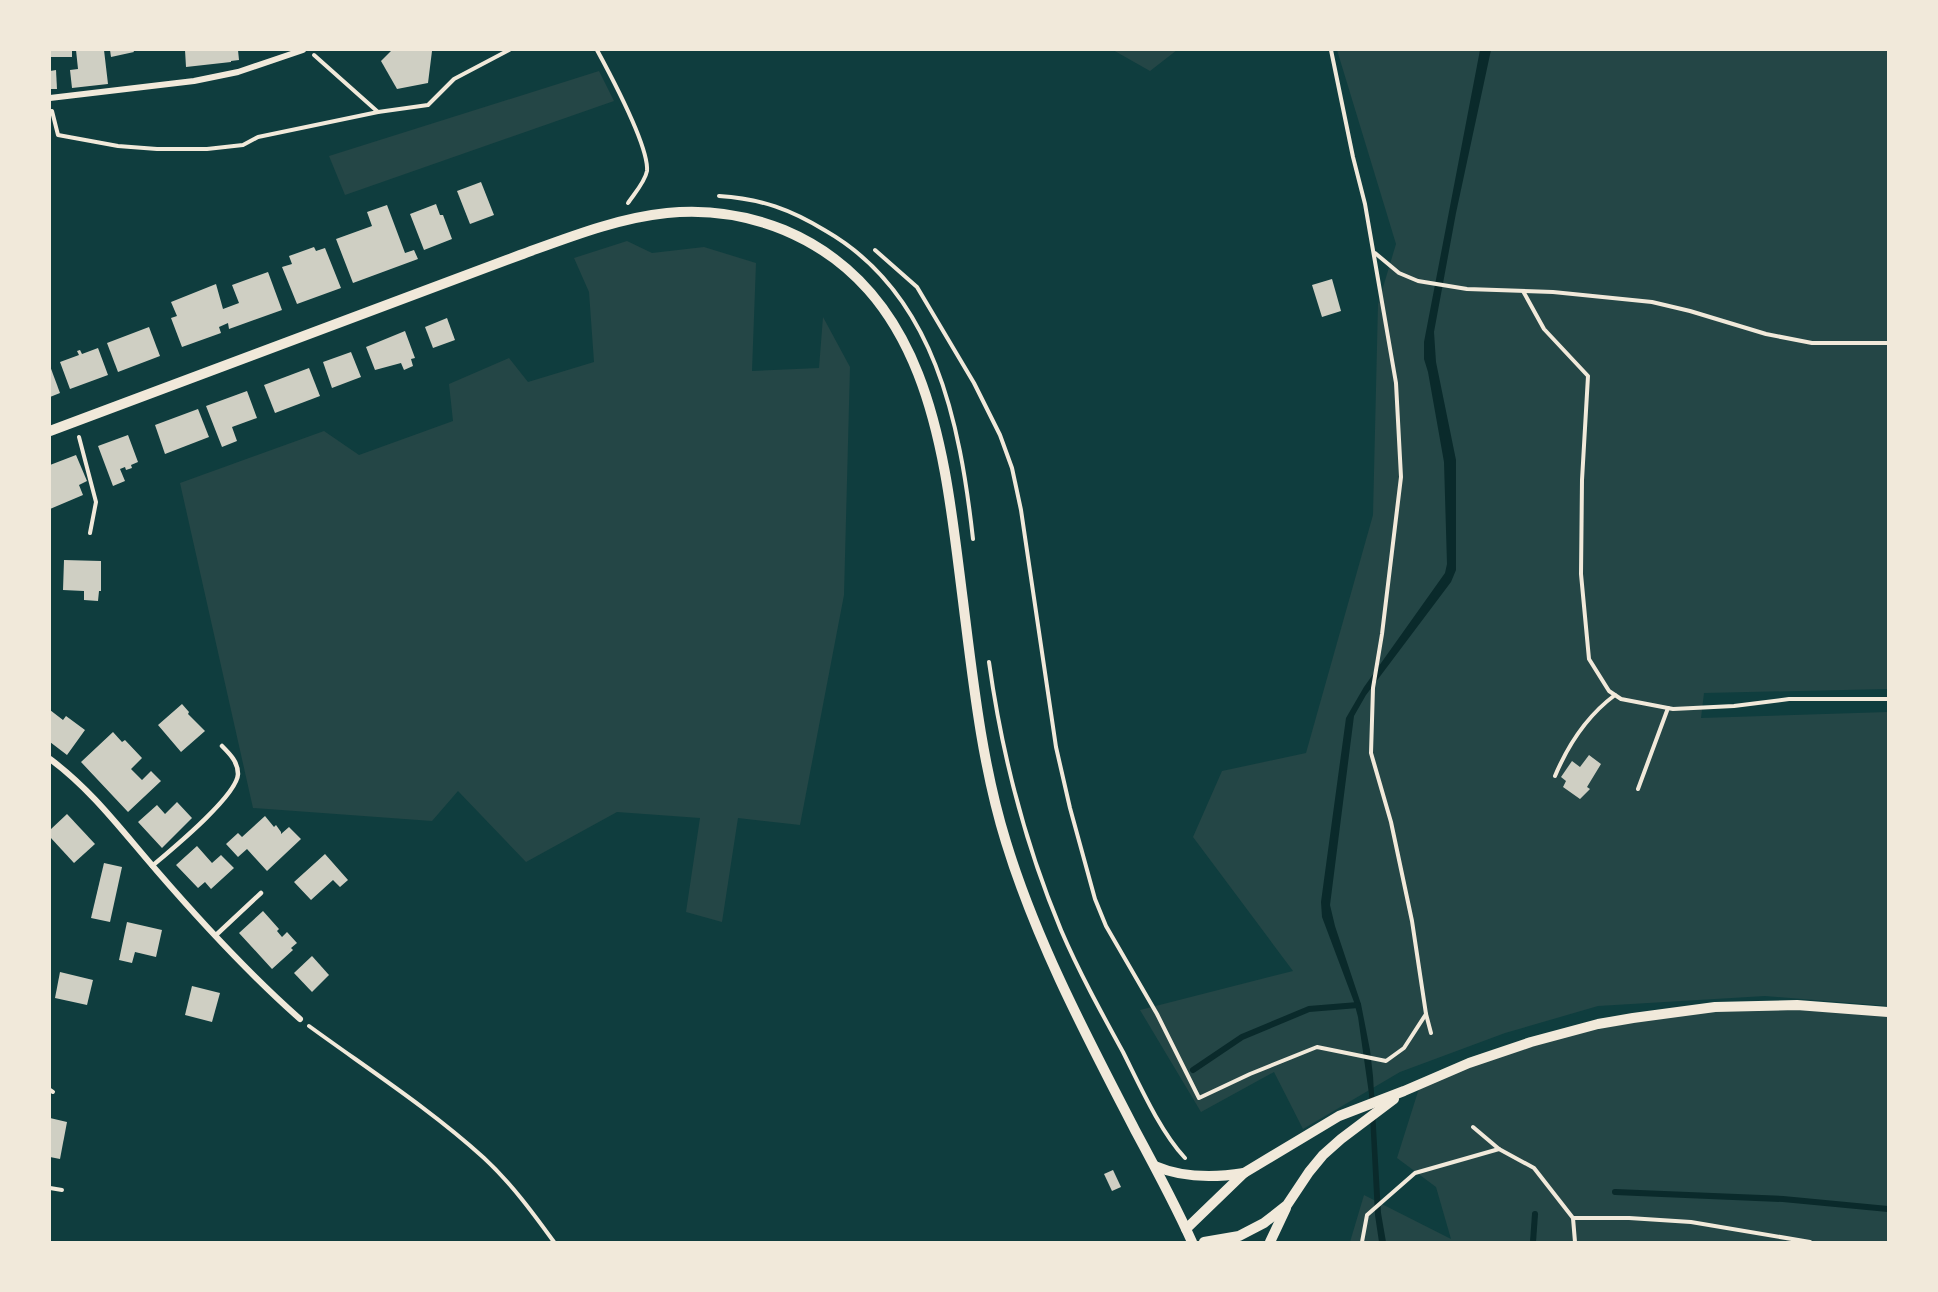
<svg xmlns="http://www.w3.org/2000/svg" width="1938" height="1292" viewBox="0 0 1938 1292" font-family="Lato,sans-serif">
<rect width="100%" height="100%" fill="#0f3d3e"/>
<g fill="#244646">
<polygon points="1113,50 1177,50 1150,71"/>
<polygon points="1337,50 1888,50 1888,689 1704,693 1701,718 1888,712 1888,1006 1765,996 1598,1006 1505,1033 1400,1072 1303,1129 1274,1072 1201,1112 1140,1010 1293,971 1193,837 1222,771 1306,753 1373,515 1378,304 1396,244"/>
<polygon points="599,71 614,101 345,195 329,156"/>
<polygon points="627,241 652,253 704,247 756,263 752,371 819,368 823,317 850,367 844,595 800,825 738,818 722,922 686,912 700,818 617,812 526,862 458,791 432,821 253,808 180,483 324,431 359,455 453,421 449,384 509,358 528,382 594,362 589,292 574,258"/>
<polygon points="1715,1007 1888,1012 1888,1242 1350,1242 1364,1195 1451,1239 1436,1187 1397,1158 1421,1082 1531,1042"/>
</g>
<polygon fill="#0a2a2b" points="1480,50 1491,50 1456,213 1434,332 1436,362 1456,460 1456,570 1451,582 1366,695 1354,716 1330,905 1335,926 1361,1004 1370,1050 1373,1076 1381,1213 1386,1242 1379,1242 1375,1215 1369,1094 1358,1017 1354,1002 1322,917 1321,902 1346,718 1364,687 1445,573 1447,564 1444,462 1428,372 1424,359 1424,342"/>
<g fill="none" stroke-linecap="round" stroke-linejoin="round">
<g stroke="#0a2a2b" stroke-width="6">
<polyline points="1193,1070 1242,1037 1309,1009 1358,1005"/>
<polyline points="1615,1192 1783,1199 1888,1209"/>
<polyline points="1533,1242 1535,1214"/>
</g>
</g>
<g fill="#cfcfc3">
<rect x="50" y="50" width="22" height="7"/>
<polygon points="76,50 104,50 108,84 72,88 70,70 78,69"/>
<polygon points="110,50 133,50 134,52 111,57"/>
<polygon points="185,50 238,50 239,60 231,61 231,62 186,67"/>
<polygon points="392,50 429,50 432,51 428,83 397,89 381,61"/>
<polygon points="56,70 57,89 50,89 50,71"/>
<polygon points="481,182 494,215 470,224 457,191"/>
<polygon points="436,204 440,215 443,215 452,239 424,250 410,214"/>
<polygon points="387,205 405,253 414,250 418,259 353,283 336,239 372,226 367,212"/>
<polygon points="314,247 316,251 325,248 341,288 297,304 282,267 292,264 289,256"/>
<polygon points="268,272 282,310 229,329 228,323 219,327 221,333 182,347 171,318 177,316 171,302 216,284 223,309 239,303 232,285"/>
<polygon points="1332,279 1341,311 1322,317 1312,285"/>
<polygon points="447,318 455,340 433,348 425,327"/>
<polygon points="149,327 160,356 118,372 107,343"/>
<polygon points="405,331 415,358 411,359 413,366 404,370 401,363 375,370 366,347"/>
<polygon points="98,348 108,375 70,389 60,362 79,355 77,351 80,350 82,354"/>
<polygon points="351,352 361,377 332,388 323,362"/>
<polygon points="50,366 60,393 50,397"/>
<polygon points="309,368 320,396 275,413 264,385"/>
<polygon points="247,391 257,418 232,427 237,441 222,447 206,406"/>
<polygon points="198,409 209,437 165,454 155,425"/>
<polygon points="128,435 138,462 131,465 132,468 126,470 125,467 120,469 125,481 113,486 98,446"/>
<polygon points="76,455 87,481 79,485 83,495 50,509 50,465"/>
<polygon points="64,560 101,561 101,591 99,591 98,601 84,600 84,591 63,590"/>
<polygon points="182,704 189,712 188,714 205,731 181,752 158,725"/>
<polygon points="50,710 63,720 66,716 85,730 67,755 50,742"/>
<polygon points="113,732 122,742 125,740 142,758 131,769 142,780 151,771 161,781 128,812 81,762"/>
<polygon points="1589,755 1601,764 1587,787 1590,789 1580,799 1563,787 1566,781 1561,777 1572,761 1580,767"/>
<polygon points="177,802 192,818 162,848 138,822 157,805 165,814"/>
<polygon points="67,814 95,844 74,863 50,837 50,830"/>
<polygon points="265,816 274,827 276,825 281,832 281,834 289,827 301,839 267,871 247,849 238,857 226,844 238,833 242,837"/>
<polygon points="197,846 212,863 221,855 234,868 211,889 205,882 198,888 176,865"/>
<polygon points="325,854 348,880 340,887 333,880 311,900 294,882"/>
<polygon points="104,863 122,867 110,922 91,918"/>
<polygon points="263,911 279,929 277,931 282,937 287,932 297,943 291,948 293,950 272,969 239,933"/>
<polygon points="127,922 162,930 156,957 135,952 132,963 119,960"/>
<polygon points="312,956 329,975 312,992 294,973"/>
<polygon points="60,972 93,980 87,1005 55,998"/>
<polygon points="192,986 220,993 212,1022 185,1015"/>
<polygon points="50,1118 67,1122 60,1159 50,1157"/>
<polygon points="1113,1170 1121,1187 1112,1191 1104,1174"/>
</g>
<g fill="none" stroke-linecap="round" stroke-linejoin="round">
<g stroke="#f1e9da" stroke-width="4">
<path d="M 597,50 C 610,74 649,146 647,171 C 645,182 634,194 628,203"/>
<polyline points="1331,50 1353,157 1365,204 1396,383 1401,477 1382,634 1373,688 1371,753 1391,822 1412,921 1426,1014 1431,1033"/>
<polyline points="314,55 378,112"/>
<polyline points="52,111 58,135 118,146 157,149 207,149 243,145 258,137 378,112 428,105 454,79 509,50"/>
<path d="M 719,196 C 762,199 790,209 826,231 C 935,294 960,423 973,539"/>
<polyline points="875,250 917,287 974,383 1000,435 1012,468 1021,510 1056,747 1070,808 1095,899 1106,926 1157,1014 1199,1098 1250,1074 1317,1047 1386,1061 1404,1048 1426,1014"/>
<polyline points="1375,253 1399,273 1418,281 1467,289 1553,292 1652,302 1690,311 1766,334 1812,343 1888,343"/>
<polyline points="1523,291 1544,329 1588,376 1582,480 1581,574 1589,659 1609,691 1621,699 1673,709 1734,706 1789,699 1888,699"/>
<polyline points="79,437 96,502 90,533"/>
<path d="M 989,662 C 1002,755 1025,844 1061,930 C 1079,972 1101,1012 1123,1052 C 1140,1086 1160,1131 1185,1158"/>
<path d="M 1555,776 C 1568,745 1588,715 1615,695"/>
<polyline points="1638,789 1668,708"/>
<path d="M 309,1026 C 368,1069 430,1109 484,1158 C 511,1183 533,1213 554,1242"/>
<polyline points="50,1090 53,1092"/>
<polyline points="1473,1127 1499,1149 1534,1168 1573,1218 1575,1242"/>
<polyline points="50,1188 62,1190"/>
<polyline points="1573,1218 1629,1218 1691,1222 1810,1242"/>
<polyline points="1362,1242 1367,1215 1415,1173 1499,1149"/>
</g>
<g stroke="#f1e9da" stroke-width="4.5">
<path d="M 152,866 C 171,850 237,796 238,774 C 238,762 230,754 222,746"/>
<polyline points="215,936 261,893"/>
</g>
<g stroke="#f1e9da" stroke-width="6">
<polyline points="50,98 194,81 238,72 303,50"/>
<path d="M 50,759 C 93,791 122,831 157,871 C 202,923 248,973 300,1019"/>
</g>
<g stroke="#f1e9da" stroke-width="10">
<path d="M 50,431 L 520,255 C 567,238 617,218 667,213 C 707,209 747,215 784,230 C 934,293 945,462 963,601 C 973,681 982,765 1006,842 C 1037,943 1087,1037 1135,1130 C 1155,1167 1175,1204 1192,1242"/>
<path d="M 1155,1166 C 1183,1178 1214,1178 1244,1173"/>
<polyline points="1186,1229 1244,1173 1339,1116 1404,1091 1469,1063 1531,1042 1598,1024 1633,1018 1715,1007 1797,1005 1888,1012"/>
<polyline points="1204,1242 1239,1236 1264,1223 1287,1205 1309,1172 1323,1155 1341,1139 1394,1099"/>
<polyline points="1270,1242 1286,1208"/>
</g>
</g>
<rect width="1938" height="1292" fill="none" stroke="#f1e9da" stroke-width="102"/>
</svg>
